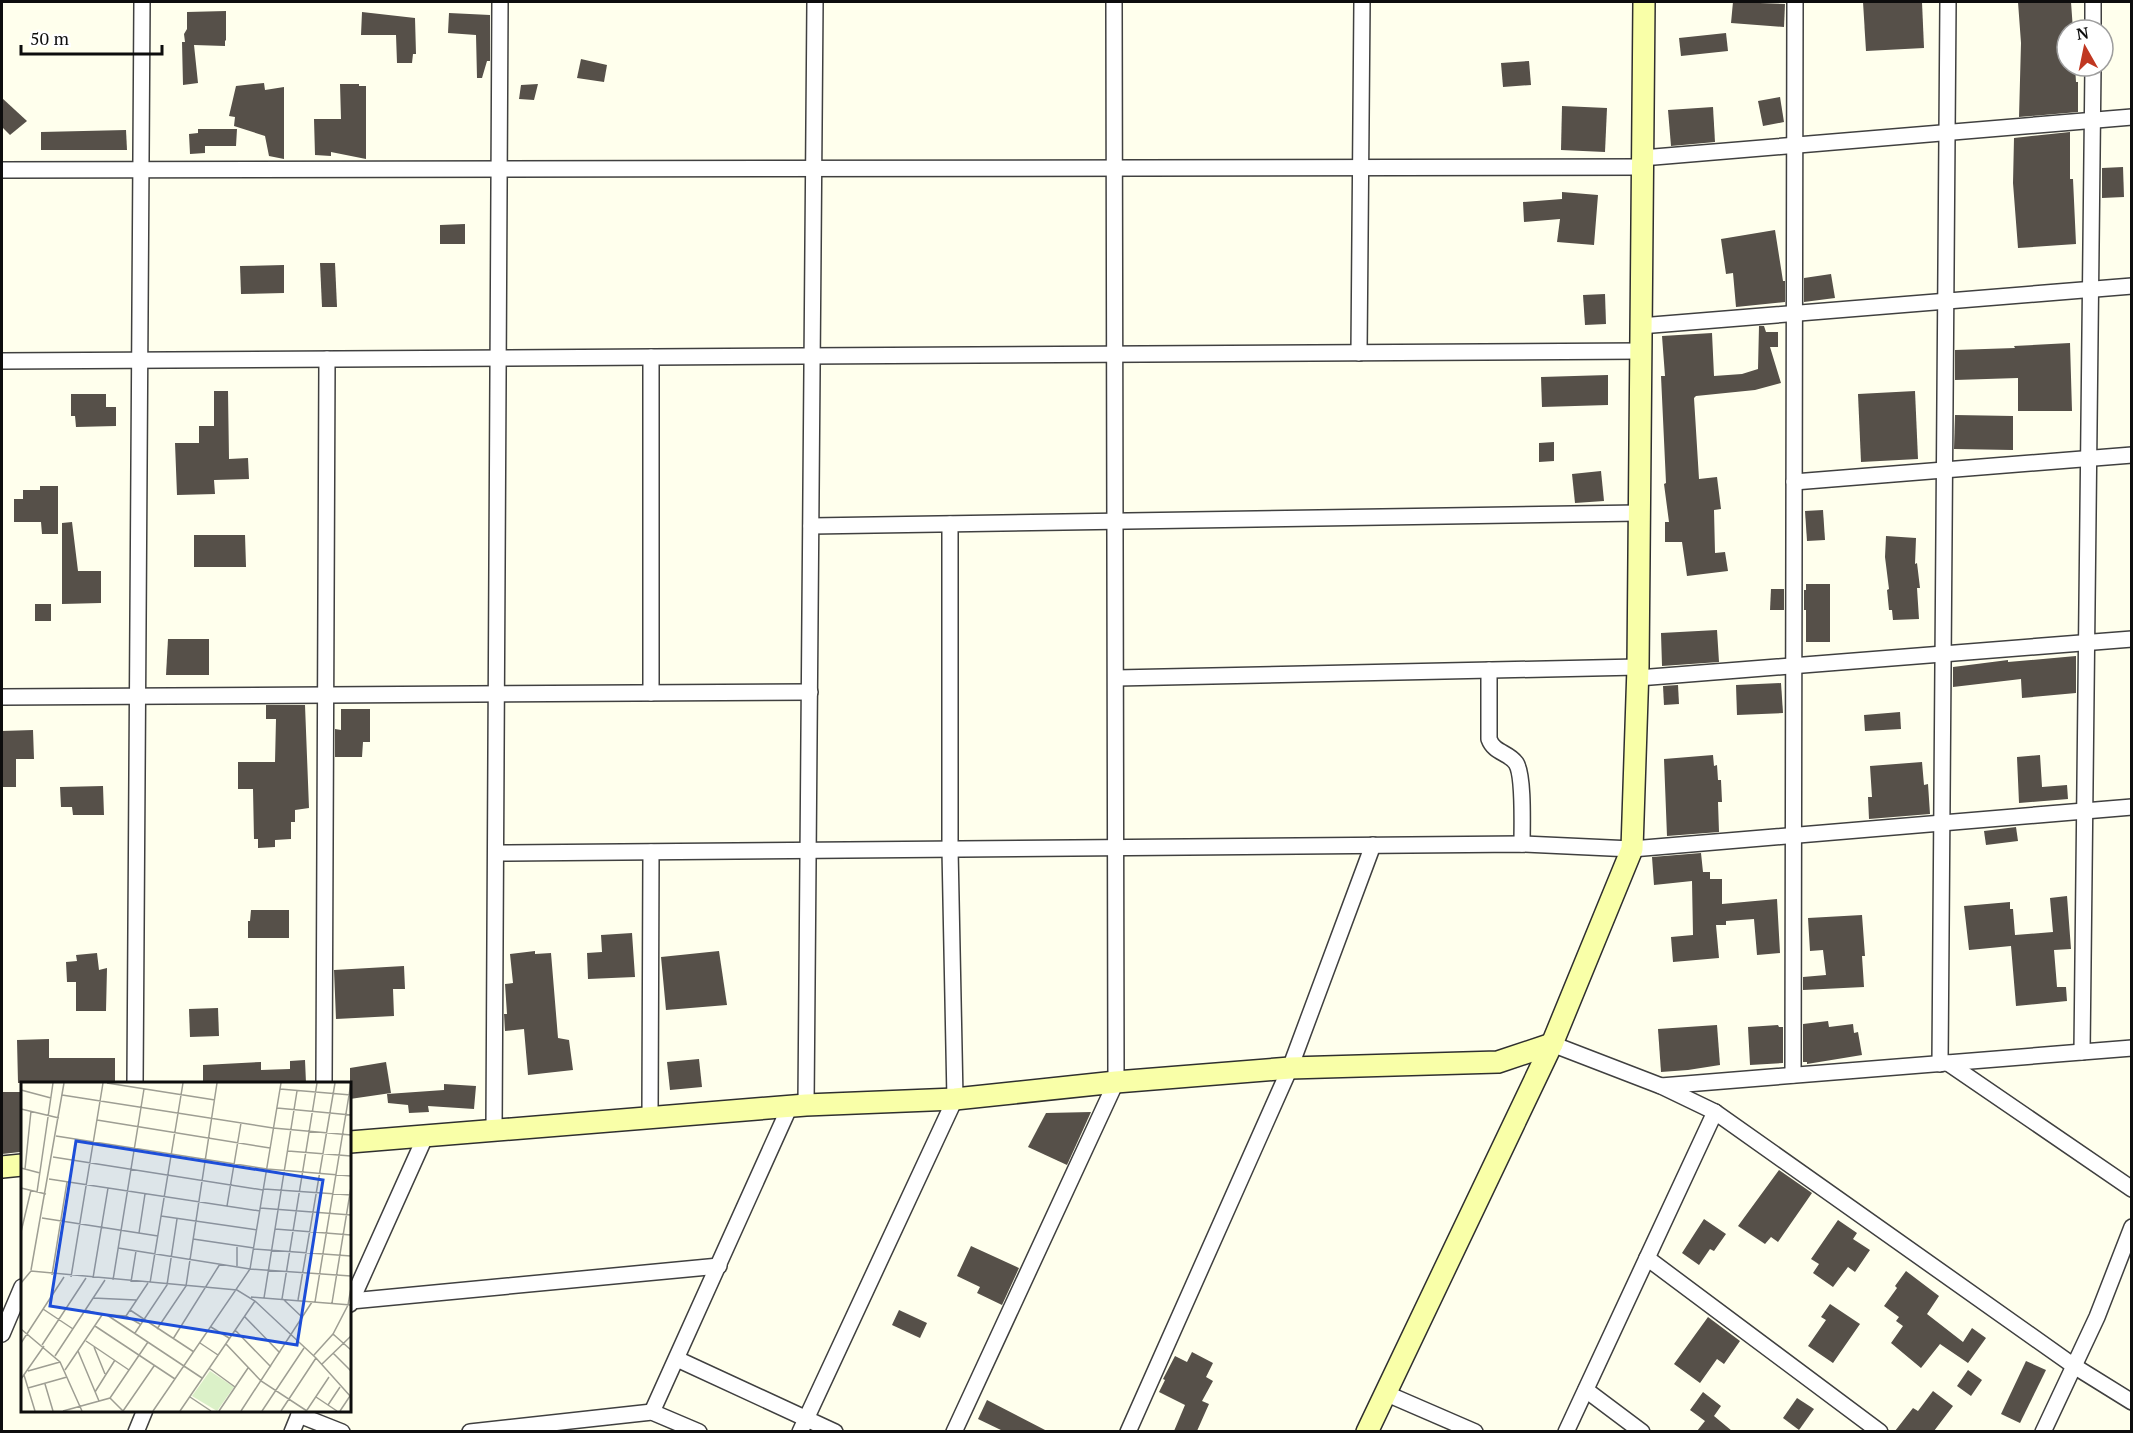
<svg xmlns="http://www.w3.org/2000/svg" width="2133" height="1433" viewBox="0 0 2133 1433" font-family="'PT Serif',serif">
<rect width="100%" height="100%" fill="#ffffed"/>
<g fill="#565049">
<polygon points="1733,2 1785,4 1784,27 1731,23"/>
<polygon points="1863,2 1922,2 1924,48 1866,51"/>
<polygon points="2018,2 2071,2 2073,30 2067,30 2067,66 2075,66 2076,82 2078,82 2078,112 2019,117 2021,43"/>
<polygon points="226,11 226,41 225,40 225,46 194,45 198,83 183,85 182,42 185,42 184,34 187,29 187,12"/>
<polygon points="362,12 415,18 416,54 413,54 412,63 397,63 396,35 361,35"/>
<polygon points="449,13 490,15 490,61 487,61 482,78 477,78 476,35 448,33"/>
<polygon points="1726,33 1728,51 1681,56 1679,38"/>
<polygon points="581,59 607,65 604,82 577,78"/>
<polygon points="1529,61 1531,85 1503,87 1501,63"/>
<polygon points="264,83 265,90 284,87 284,159 269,156 265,136 234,126 235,117 229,116 236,86"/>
<polygon points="340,84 359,84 359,86 366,86 366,159 331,152 331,156 315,155 314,119 341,119"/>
<polygon points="538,84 534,100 519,99 521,85"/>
<polygon points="1780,97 1784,122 1763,126 1758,101"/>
<polygon points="2,98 27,121 10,135 2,127"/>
<polygon points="1562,106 1607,108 1605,152 1561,150"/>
<polygon points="1713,107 1715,142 1671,146 1668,110"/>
<polygon points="198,129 237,129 236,146 205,146 205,153 190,154 189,134 198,133"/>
<polygon points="126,130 127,150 41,150 41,132"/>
<polygon points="2070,132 2070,179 2073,179 2076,244 2018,248 2013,183 2014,138"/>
<polygon points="2123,167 2124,197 2102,198 2102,168"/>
<polygon points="1562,192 1598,195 1594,245 1557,242 1560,219 1524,222 1523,202 1562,199"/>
<polygon points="465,224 465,244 440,244 440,225"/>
<polygon points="1775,230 1783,281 1785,281 1785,302 1736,307 1733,273 1726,274 1721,239"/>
<polygon points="320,263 335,263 337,307 322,307"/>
<polygon points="284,265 284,293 241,294 240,266"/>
<polygon points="1831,274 1835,298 1804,302 1804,278"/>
<polygon points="1605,294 1606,324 1585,325 1583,295"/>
<polygon points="1759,326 1764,326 1766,332 1778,332 1778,347 1770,347 1781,383 1755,390 1696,396 1694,398 1699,479 1717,477 1721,509 1714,510 1715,553 1725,552 1728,571 1687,576 1682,542 1665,542 1665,522 1669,522 1664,484 1666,483 1661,376 1665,376 1662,336 1712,333 1714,376 1742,374 1758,369"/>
<polygon points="2070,343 2072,411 2018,411 2018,378 1955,380 1955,350 2015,348 2014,346"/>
<polygon points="1608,375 1608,405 1542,407 1541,377"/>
<polygon points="214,391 228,391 229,459 248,458 249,479 214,480 215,494 177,495 175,443 199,443 199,426 214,426"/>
<polygon points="1915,391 1918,459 1861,462 1858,394"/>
<polygon points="71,394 106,394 106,407 116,407 116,426 76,427 75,416 71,416"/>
<polygon points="1955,415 2013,416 2013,450 1954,449"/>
<polygon points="1554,442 1554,461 1539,462 1539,443"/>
<polygon points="1601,471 1604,501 1575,503 1572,474"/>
<polygon points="40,486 58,486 58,534 42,534 41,522 14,522 14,499 23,499 23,490 40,490"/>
<polygon points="1823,510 1825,540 1807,541 1805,511"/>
<polygon points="72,522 78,571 101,571 101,603 62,604 62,523"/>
<polygon points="194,535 245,535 246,567 194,567"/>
<polygon points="1886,536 1916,538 1915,564 1917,563 1920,588 1917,588 1919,619 1893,620 1892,610 1889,610 1887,590 1889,589 1885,557"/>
<polygon points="1806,584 1830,584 1830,642 1806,642 1806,610 1804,610 1804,590 1806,590"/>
<polygon points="1771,589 1784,589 1784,610 1770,610"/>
<rect x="35" y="604" width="16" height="17"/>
<polygon points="1717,630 1719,662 1662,666 1661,633"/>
<polygon points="168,639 209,639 209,675 166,675"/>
<polygon points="2076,656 2076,693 2022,698 2021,679 1953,687 1953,667 2008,660 2008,662"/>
<polygon points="1781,683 1783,713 1737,715 1736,685"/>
<polygon points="1678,685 1679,704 1664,705 1663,686"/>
<polygon points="266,705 305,705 309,808 295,810 295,822 291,822 291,839 275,840 275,847 258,848 258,839 254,839 253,789 238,789 238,762 275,762 276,719 266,719"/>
<polygon points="341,709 370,709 370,742 363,742 362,757 335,757 335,729 341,730"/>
<polygon points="1900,712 1901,729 1865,731 1864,715"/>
<polygon points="33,730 34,759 16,759 16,787 2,787 2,731"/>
<polygon points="1713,755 1714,766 1717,765 1718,780 1721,780 1722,802 1718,802 1719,832 1667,836 1664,759"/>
<polygon points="2040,755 2042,787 2067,785 2068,799 2019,803 2017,757"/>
<polygon points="1922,762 1924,785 1928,784 1930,814 1869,819 1868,797 1872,797 1870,766"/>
<polygon points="103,786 104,815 73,815 72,807 61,807 60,787"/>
<polygon points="2016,827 2018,841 1986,845 1984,831"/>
<polygon points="1701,853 1703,872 1710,872 1710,879 1722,879 1722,904 1777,899 1780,953 1757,955 1754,919 1726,921 1726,925 1716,925 1719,958 1673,962 1671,937 1693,935 1692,881 1654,885 1652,857"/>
<polygon points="2067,896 2071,949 2054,950 2057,987 2066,987 2067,1001 2016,1006 2011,946 1969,950 1964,906 2010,902 2010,909 2013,909 2015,935 2053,932 2050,898"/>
<polygon points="251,910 289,910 289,938 248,938 248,921 250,921"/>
<polygon points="1862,915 1865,956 1862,956 1864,987 1803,990 1803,977 1826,975 1823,950 1810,951 1808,918"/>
<polygon points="632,933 635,977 588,979 587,953 602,952 601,935"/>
<polygon points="535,951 535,954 551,953 558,1038 569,1040 573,1070 528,1075 524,1029 505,1031 504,1014 507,1014 505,984 513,983 510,954"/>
<polygon points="719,951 727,1005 666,1010 661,957"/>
<polygon points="97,953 99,970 107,968 106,1011 76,1011 76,982 67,982 66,962 77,961 76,955"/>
<polygon points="404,966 405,989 393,989 394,1016 336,1019 334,970"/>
<polygon points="218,1008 219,1036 190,1037 189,1009"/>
<polygon points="1828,1021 1829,1027 1853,1024 1854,1033 1858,1032 1862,1055 1807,1064 1807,1062 1803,1062 1803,1024"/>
<polygon points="1717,1025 1720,1065 1688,1070 1661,1072 1658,1029"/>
<polygon points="1778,1025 1779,1027 1783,1027 1783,1063 1750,1065 1748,1027"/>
<polygon points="49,1039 49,1058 115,1058 115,1083 18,1083 17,1040"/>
<polygon points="699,1059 702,1087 670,1090 667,1062"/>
<polygon points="305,1060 306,1083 203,1083 203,1065 261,1062 261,1070 290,1069 290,1061"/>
<polygon points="386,1062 391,1093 350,1099 350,1068"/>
<polygon points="444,1084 476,1086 474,1109 428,1106 429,1112 409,1113 408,1105 388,1103 387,1094 444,1090"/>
<polygon points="2,1092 22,1092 20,1152 2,1154"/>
<polygon points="1091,1112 1067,1165 1028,1147 1046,1113"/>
<polygon points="1779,1170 1812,1193 1778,1242 1771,1237 1765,1244 1738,1226"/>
<polygon points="1704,1219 1726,1234 1714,1251 1710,1249 1699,1265 1682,1253"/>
<polygon points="1838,1220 1857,1233 1853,1239 1870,1250 1855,1272 1848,1267 1833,1287 1813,1273 1819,1264 1811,1259"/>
<polygon points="971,1246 1019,1268 1002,1305 977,1293 980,1287 957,1276"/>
<polygon points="1906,1271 1939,1296 1927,1314 1963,1342 1972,1328 1986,1338 1968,1363 1940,1344 1921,1368 1891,1343 1903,1326 1896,1321 1899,1317 1884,1306 1897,1288 1895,1286"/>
<polygon points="1830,1304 1860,1324 1833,1363 1808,1346 1826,1320 1821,1317"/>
<polygon points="899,1310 927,1323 920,1338 892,1325"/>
<polygon points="1708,1317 1740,1341 1724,1364 1717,1359 1700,1383 1674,1364"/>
<polygon points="1192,1352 1213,1363 1206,1377 1213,1381 1202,1401 1209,1404 1197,1431 1174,1431 1185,1405 1159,1392 1165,1380 1163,1379 1175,1356 1187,1362"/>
<polygon points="2026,1361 2046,1370 2020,1423 2001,1414"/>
<polygon points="1968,1370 1982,1380 1971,1396 1957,1386"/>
<polygon points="1933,1391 1953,1406 1934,1431 1895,1431 1913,1408 1918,1411"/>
<polygon points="1703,1392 1721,1406 1714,1416 1732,1431 1697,1431 1705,1421 1690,1410"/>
<polygon points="1797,1398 1814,1409 1799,1430 1783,1418"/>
<polygon points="987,1400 1047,1431 1003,1431 978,1419"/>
</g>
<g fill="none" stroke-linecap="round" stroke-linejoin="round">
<defs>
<g id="street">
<polyline points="2093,30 2093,2"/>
<polyline points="1642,158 2132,117"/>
<polyline points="2,170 1642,167"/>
<polyline points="1640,326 2132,286"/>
<polyline points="1359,353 1362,2"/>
<polyline points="651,357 651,693"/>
<polyline points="2,361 1641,351"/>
<polyline points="1794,482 2132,455"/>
<polyline points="811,526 1639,513"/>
<path d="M 1489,670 L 1489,739 C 1494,753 1508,752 1516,763 C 1524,775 1522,827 1522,844"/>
<polyline points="1116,678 1638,667"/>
<polyline points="1638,678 2132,639"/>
<polyline points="2,697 810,692"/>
<polyline points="496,853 1522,844 1632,849 2132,807"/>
<polyline points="1552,1044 1661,1086 1715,1112 2074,1366 2132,1402"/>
<polyline points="2082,1052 2093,66"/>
<polyline points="1948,1063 2132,1189"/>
<polyline points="1940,1064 1948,2"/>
<polyline points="1793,1075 1795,2"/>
<polyline points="135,1084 142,2"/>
<polyline points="324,1084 327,359"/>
<polyline points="1661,1086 2132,1048"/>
<polyline points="806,1105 815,2"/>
<polyline points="650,1116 651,852"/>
<polyline points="494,1130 500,2"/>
<polyline points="1647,1258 1880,1432"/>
<polyline points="351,1301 719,1266"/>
<polyline points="350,1304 426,1135"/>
<polyline points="2,1334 22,1287"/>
<polyline points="677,1359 835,1432"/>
<polyline points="1586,1390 1642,1432"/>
<polyline points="1385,1393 1475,1432"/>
<polyline points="652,1412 790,1106"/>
<polyline points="299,1415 342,1432"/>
<polyline points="136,1432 145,1410"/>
<polyline points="292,1432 301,1410"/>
<polyline points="470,1432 652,1412 699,1432"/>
<polyline points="800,1432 955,1099 950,849 950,524"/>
<polyline points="954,1432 1116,1082 1114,2"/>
<polyline points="1128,1432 1290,1068 1373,845"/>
<polyline points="1566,1432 1715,1112"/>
<polyline points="2043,1432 2097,1317 2132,1227"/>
</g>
<g id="secondary">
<polyline points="350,1142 806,1105 955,1099 1116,1082 1290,1068 1498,1062 1552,1044"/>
<polyline points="2,1167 22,1165"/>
<polyline points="1367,1432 1552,1044 1632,849 1638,667 1644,2"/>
</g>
</defs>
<use href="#street" stroke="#404040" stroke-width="18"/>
<use href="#secondary" stroke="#2f2f2f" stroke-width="24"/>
<use href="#street" stroke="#fff" stroke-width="15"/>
<use href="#secondary" stroke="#f9ffa8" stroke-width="21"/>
</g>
<g transform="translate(21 1082)">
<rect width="330" height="330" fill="#ffffed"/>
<path d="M 189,289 L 213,305 L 196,329 L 171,314 Z" fill="#dbf1c8"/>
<path fill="none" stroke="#9e9e93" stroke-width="1.5" d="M 86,1 L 194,18M 259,7 L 330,13M 0,8 L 30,16M 41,13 L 252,46 L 330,53M 256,26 L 330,33M 0,27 L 38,36M 76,38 L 249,66M 35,54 L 246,87 L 330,94M 267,69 L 330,74M 32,75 L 242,108M 0,86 L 19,91M 4,87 L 10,29M 28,97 L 239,129M 0,106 L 25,112M 243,107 L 330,113M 16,110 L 32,1M 206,124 L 220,41M 239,126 L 330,133M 140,134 L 236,148M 21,136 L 137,154M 254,147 L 330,153M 0,150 L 10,108M 118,151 L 124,112M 172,157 L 233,166M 216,163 L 216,184M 97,166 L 229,187 L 330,194M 233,167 L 330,174M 10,188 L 43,1M 31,193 L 46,100M 50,195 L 82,1M 72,196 L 87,106M 92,198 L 123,7M 110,200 L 115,169M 0,201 L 10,189 L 216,208 L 234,219 L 295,276 L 330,315M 129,201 L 162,1M 230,215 L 330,223M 72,216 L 115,218M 243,216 L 276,9M 261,217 L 296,1M 262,217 L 282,236M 277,218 L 314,1M 294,220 L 330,1M 311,221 L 330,105M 22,227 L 52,247M 64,228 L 82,233M 109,228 L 173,270M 86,233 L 181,296M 89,233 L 105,234 L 119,242M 105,234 L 127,201M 223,234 L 259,271M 74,244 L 154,297M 190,245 L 208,256M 0,247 L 39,280 L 61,329M 136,247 L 165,204 L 196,1M 214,248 L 250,285M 114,251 L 146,203 L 156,137M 312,252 L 330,268M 152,257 L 199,182M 65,259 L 108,288M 0,261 L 43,195M 179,261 L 197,273M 205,262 L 240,299 L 286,329M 21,263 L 65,196M 73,265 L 84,292M 57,269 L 78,319M 312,271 L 330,289M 293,273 L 312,252 L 327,223 L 330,206M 34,274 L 84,198M 301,282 L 330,254M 188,286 L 214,305M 44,288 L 81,233M 7,289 L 39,280M 3,293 L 14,329M 0,297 L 23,264M 24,302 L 32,329M 7,306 L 46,295M 74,310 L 94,278M 169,315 L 190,329M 295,315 L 316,329M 89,316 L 102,329M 307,323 L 319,305M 286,328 L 308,295M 42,329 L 89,316 L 127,260M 102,329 L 133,284M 132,329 L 229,187 L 260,1M 159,329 L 234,219M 198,329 L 227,286M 220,329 L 291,220M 241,329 L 283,266M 260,329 L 295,276M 319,329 L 329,314"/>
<path fill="#1d4ed8" fill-opacity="0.15" stroke="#1d4ed8" stroke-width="3" d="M 55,59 L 302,98 L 276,263 L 29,224 Z"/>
<rect width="330" height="330" fill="none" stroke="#0d0d0d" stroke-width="3"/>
</g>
<rect width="2133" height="1433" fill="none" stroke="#0d0d0d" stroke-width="6"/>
<g transform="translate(2085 48) rotate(351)"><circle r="28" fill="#ffffff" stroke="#9e9e9e" stroke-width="1.5"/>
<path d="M0-4.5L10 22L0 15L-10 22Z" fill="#c03721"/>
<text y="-9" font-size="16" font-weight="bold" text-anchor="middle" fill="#0d0d0d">N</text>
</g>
<path d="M21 45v9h141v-9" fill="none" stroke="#0d0d0d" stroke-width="3"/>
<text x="30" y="45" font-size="18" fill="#0d0d0d" stroke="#ffffff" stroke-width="4.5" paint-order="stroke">50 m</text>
</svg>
